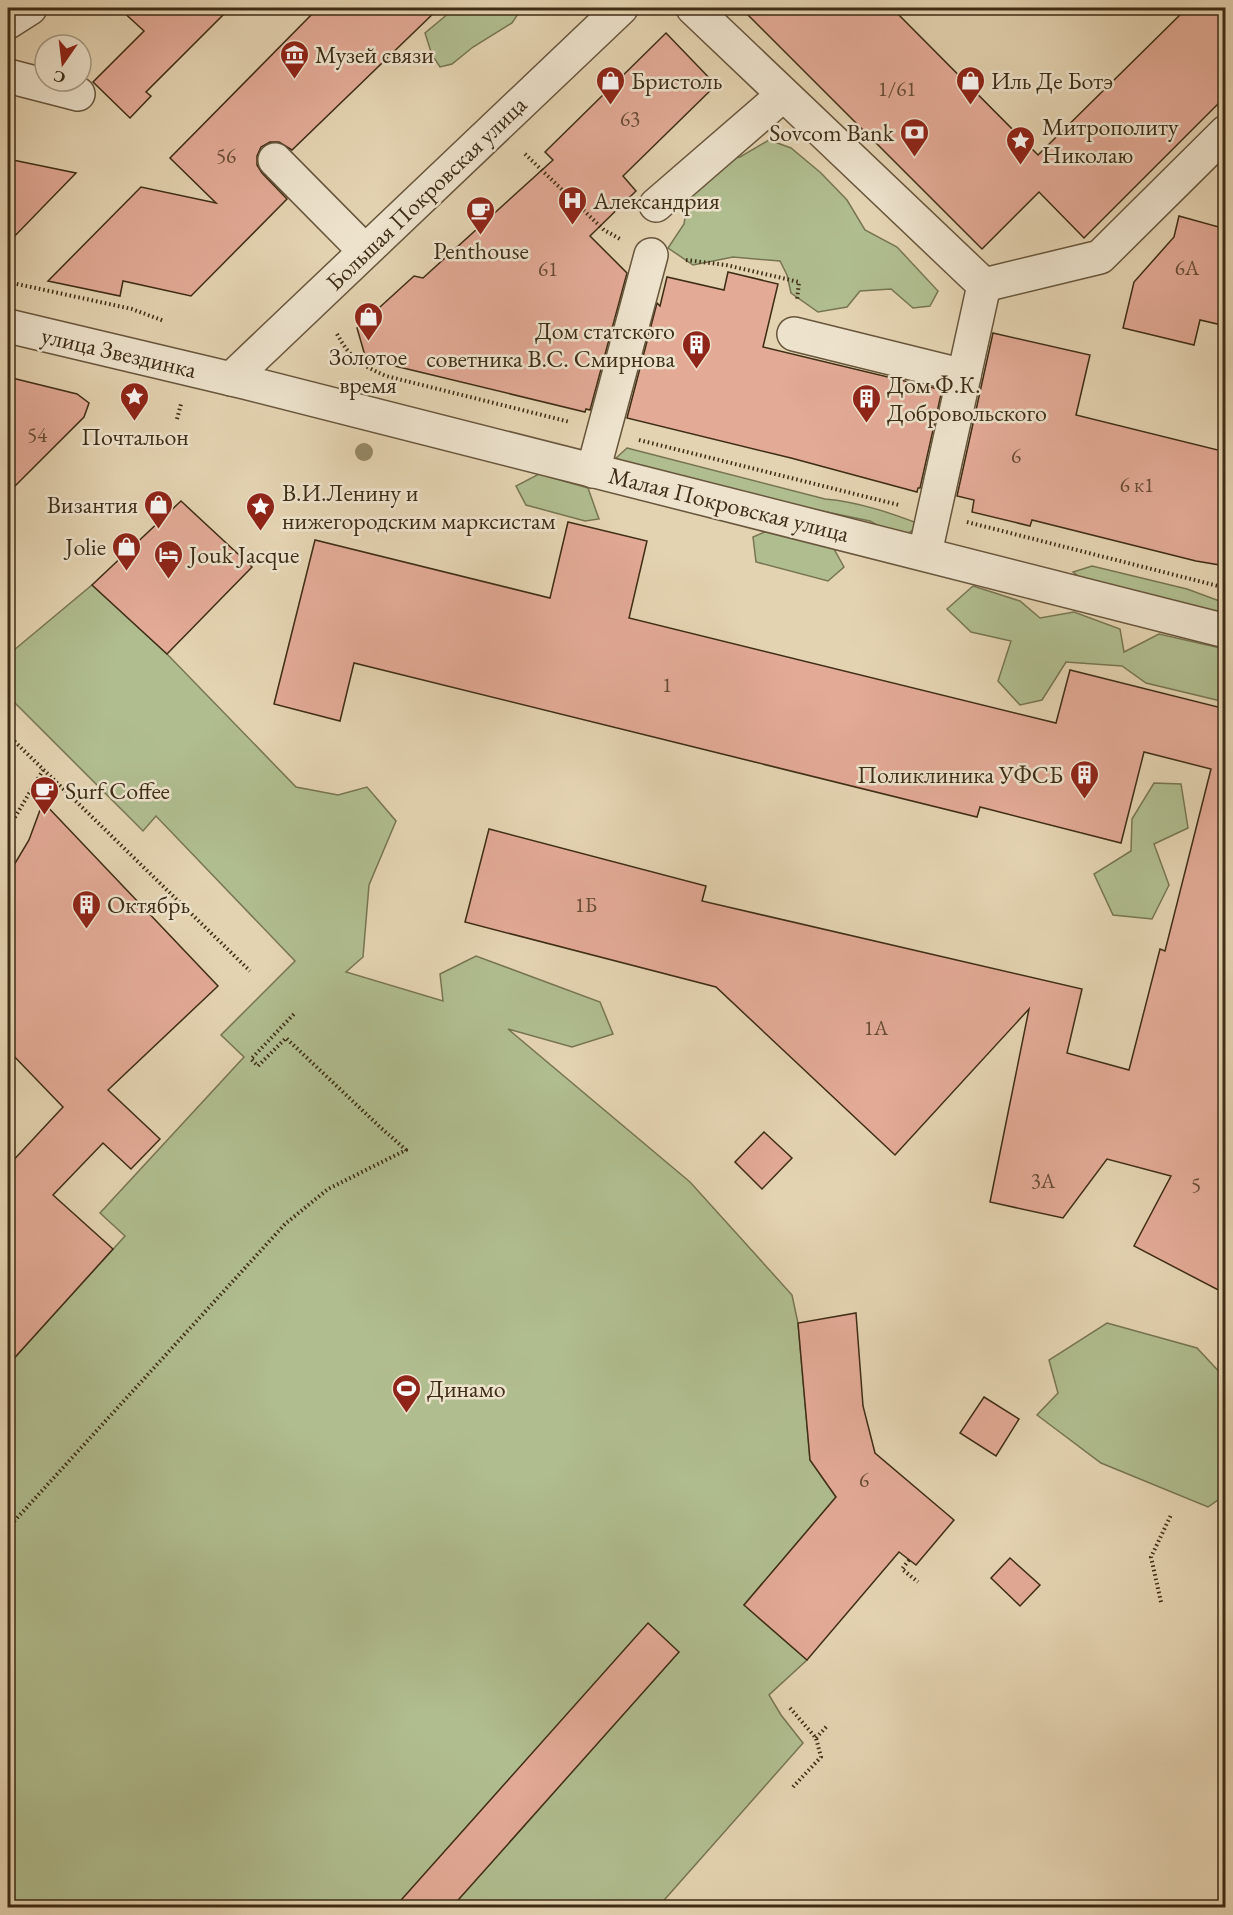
<svg xmlns="http://www.w3.org/2000/svg" width="1233" height="1915" viewBox="0 0 1233 1915" font-family="'EB Garamond',serif">
<rect width="100%" height="100%" fill="#e4d3b1"/>
<filter id="stains"><feTurbulence type="fractalNoise" baseFrequency=".00333" numOctaves="4"/><feColorMatrix values="0 0 0 0 .2 0 0 0 0 .09 0 0 0 0 .02 0 0 0 .5 -.17"/></filter>
<radialGradient id="worn" r=".72"><stop offset=".6" stop-color="#630" stop-opacity="0"/><stop offset="1" stop-color="#630" stop-opacity=".3"/></radialGradient>
<g fill="#b0bd8f" stroke="#777552" stroke-width="1.5">
<polygon points="455,8 522,8 512,23 473,47 452,64 440,67 432,55 425,33"/>
<polygon points="769,140 791,148 821,173 847,200 865,230 897,247 938,291 930,306 913,308 891,289 860,291 847,307 818,312 791,293 787,275 780,261 733,257 693,265 668,248 684,224 693,165 740,157"/>
<path d="M 627,448 L 825,499 C 859,502 891,513 922,525 L 900,538 L 870,521 L 649,475 L 616,458 Z"/>
<polygon points="539,474 588,488 599,519 585,521 526,505 516,486"/>
<polygon points="774,528 830,542 844,567 828,581 756,562 753,537"/>
<polygon points="1092,566 1187,589 1225,603 1225,624 1091,586 1073,572"/>
<polygon points="92,585 167,654 296,787 338,795 367,787 396,821 369,885 363,957 346,972 443,1001 440,974 476,956 600,1002 613,1034 572,1047 508,1029 690,1182 792,1295 798,1323 810,1460 836,1497 744,1605 807,1660 769,1695 781,1715 803,1743 658,1907 8,1907 8,1365 125,1236 100,1213 244,1057 221,1035 295,961 156,816 143,831 8,696 8,655"/>
<polygon points="973,586 1020,601 1040,618 1074,612 1120,629 1124,652 1159,634 1225,649 1225,702 1146,683 1122,666 1066,662 1042,700 1020,705 998,681 1011,641 971,632 947,609"/>
<polygon points="1154,783 1181,784 1188,828 1154,844 1169,885 1152,919 1113,915 1094,874 1131,851 1132,819"/>
<polygon points="1107,1323 1197,1348 1225,1378 1225,1495 1208,1507 1101,1463 1037,1415 1058,1393 1049,1360"/>
</g>
<g fill="#e3aa96" stroke="#3e2d15" stroke-width="1.5">
<polygon points="119,8 230,8 146,92 151,96 130,118 93,82 144,31"/>
<polygon points="318,8 439,8 292,150 279,142 270,142 261,147 257,156 257,165 262,173 287,199 191,296 123,281 120,296 48,281 141,187 216,203 170,158"/>
<polygon points="741,8 892,8 1038,155 1187,8 1226,8 1226,96 1084,238 1039,192 982,249"/>
<polygon points="666,33 716,85 623,176 636,191 590,236 627,273 590,410 586,409 585,412 366,359 357,328 414,276 423,278 553,160 545,152"/>
<polygon points="8,159 76,173 8,243"/>
<polygon points="1179,216 1226,229 1226,326 1200,320 1194,345 1123,328 1134,282 1174,237"/>
<polygon points="728,272 778,284 763,347 942,390 920,488 918,488 917,492 791,458 627,418 657,303 660,306 667,277 724,290"/>
<polygon points="993,333 1090,355 1076,415 1226,452 1226,566 1196,561 1032,520 1030,526 972,512 974,500 957,496"/>
<polygon points="8,377 77,394 89,403 84,417 8,493"/>
<polygon points="181,501 252,567 167,654 92,585"/>
<polygon points="568,522 647,541 629,618 1056,723 1070,670 1226,709 1226,1294 1134,1246 1171,1176 1107,1159 1063,1218 990,1202 1029,1009 895,1155 716,987 465,922 489,829 706,886 702,901 1082,989 1067,1053 1129,1070 1160,949 1165,951 1211,769 1144,752 1121,843 980,807 977,817 354,663 340,721 274,704 315,540 550,598"/>
<polygon points="43,802 218,986 108,1090 160,1139 131,1169 103,1143 53,1195 113,1249 8,1365 8,1166 63,1107 8,1050 8,875 29,840"/>
<polygon points="764,1132 792,1158 762,1189 735,1162"/>
<polygon points="856,1313 863,1406 875,1453 954,1520 916,1565 899,1552 807,1660 744,1605 836,1497 810,1460 798,1323"/>
<polygon points="984,1397 1019,1419 996,1456 960,1433"/>
<polygon points="1010,1558 1040,1585 1020,1606 991,1578"/>
<polygon points="648,1623 679,1652 451,1908 394,1908"/>
</g>
<g fill="none" stroke-linecap="round" stroke-linejoin="round">
<defs>
<g id="minor">
<polyline points="693,8 984,285"/>
<polyline points="8,22 30,8"/>
<polyline points="8,76 78,94"/>
<polyline points="275,160 365,251"/>
<polyline points="656,205 783,95"/>
<polyline points="984,285 1100,257 1226,132"/>
<polyline points="8,326 244,382 1226,631"/>
<polyline points="794,334 964,376 925,553"/>
<polyline points="964,376 984,285"/>
<polyline points="231,379 621,8"/>
<polyline points="593,471 651,255"/>
</g>
</defs>
<use href="#minor" stroke="#68563c" stroke-width="36"/>
<g stroke="#3e2d15" stroke-width="4" stroke-dasharray="1.5 3" stroke-linecap="butt">
<polyline points="525,154 604,230 620,239"/>
<polyline points="686,260 726,265 799,282 797,300"/>
<polyline points="8,282 132,309 164,321"/>
<path d="M 337,334 C 350,358 361,365 386,376 L 570,422"/>
<polyline points="177,419 181,404"/>
<polyline points="639,440 899,505"/>
<polyline points="967,522 1226,588"/>
<polyline points="8,735 250,971"/>
<polyline points="8,829 43,770"/>
<polyline points="8,1528 285,1224 328,1189 406,1150 380,1127 286,1038 258,1066 251,1059 294,1014"/>
<polyline points="909,1560 902,1569 918,1582"/>
<polyline points="1161,1602 1151,1557 1171,1515"/>
<polyline points="790,1708 816,1738 821,1757 793,1787"/>
<polyline points="816,1738 827,1726"/>
</g>
<use href="#minor" stroke="#ede2cc" stroke-width="33"/>
</g>
<circle fill="#958868" cx="364" cy="452" r="9"/>
<defs>
<symbol id="museum-pin" viewBox="-11 -11 22 30"><path d="M0 17L-7.5 6A9.5 9.5 0 1 1 7.5 6Z" fill="#8f2418" stroke="#ede2cc"/><path d="M0-6L6-3V-2H-6V-3ZM-5-1h2V3h-2ZM-1-1h2V3h-2ZM3-1h2V3H3ZM-6 4H6V6H-6Z" fill="#fff"/></symbol>
<symbol id="shop-pin" viewBox="-11 -11 22 30"><path d="M0 17L-7.5 6A9.5 9.5 0 1 1 7.5 6Z" fill="#8f2418" stroke="#ede2cc"/><path d="M-5-2.5h2.3a2.7 3.5 0 0 1 5.4 0H5L5.5 6h-11ZM-1.5-2.5h3a1.5 2.3 0 0 0-3 0Z" fill="#fff"/></symbol>
<symbol id="bank-pin" viewBox="-11 -11 22 30"><path d="M0 17L-7.5 6A9.5 9.5 0 1 1 7.5 6Z" fill="#8f2418" stroke="#ede2cc"/><path d="M-6-4H6V4H-6ZM0-2.3a2.3 2.3 0 1 0 0 4.6a2.3 2.3 0 1 0 0-4.6Z" fill="#fff"/></symbol>
<symbol id="sight-pin" viewBox="-11 -11 22 30"><path d="M0 17L-7.5 6A9.5 9.5 0 1 1 7.5 6Z" fill="#8f2418" stroke="#ede2cc"/><path d="M0-6L1.8-2.2L6-1.7L2.9 1.2L3.7 5.4L0 3.3L-3.7 5.4L-2.9 1.2L-6-1.7L-1.8-2.2Z" fill="#fff"/></symbol>
<symbol id="hospital-pin" viewBox="-11 -11 22 30"><path d="M0 17L-7.5 6A9.5 9.5 0 1 1 7.5 6Z" fill="#8f2418" stroke="#ede2cc"/><path d="M-5-5h3v3.5h4V-5h3V5h-3V1.5h-4V5h-3Z" fill="#fff"/></symbol>
<symbol id="cafe-pin" viewBox="-11 -11 22 30"><path d="M0 17L-7.5 6A9.5 9.5 0 1 1 7.5 6Z" fill="#8f2418" stroke="#ede2cc"/><path d="M-5.5-4.5H6V0H3Q3 3.5 0 3.5H-2.5Q-5.5 3.5-5.5 0ZM3-3.2v2h1.7v-2ZM-6 4.5H4V6H-6Z" fill="#fff"/></symbol>
<symbol id="building-pin" viewBox="-11 -11 22 30"><path d="M0 17L-7.5 6A9.5 9.5 0 1 1 7.5 6Z" fill="#8f2418" stroke="#ede2cc"/><path d="M-4-6H4V6H1V3H-1V6H-4ZM-2.5-4.3h1.7v1.8h-1.7ZM.8-4.3h1.7v1.8H.8ZM-2.5-1h1.7V.8h-1.7ZM.8-1h1.7V.8H.8Z" fill="#fff"/></symbol>
<symbol id="hotel-pin" viewBox="-11 -11 22 30"><path d="M0 17L-7.5 6A9.5 9.5 0 1 1 7.5 6Z" fill="#8f2418" stroke="#ede2cc"/><path d="M-6-4.5h1.5V1H6V5H4.5V3h-9V5H-6ZM-4 0a1.8 1.8 0 1 1 3.6 0ZM.5 0V-2.5h3Q6-2.5 6 0Z" fill="#fff"/></symbol>
<symbol id="stadium-pin" viewBox="-11 -11 22 30"><path d="M0 17L-7.5 6A9.5 9.5 0 1 1 7.5 6Z" fill="#8f2418" stroke="#ede2cc"/><path d="M0-5a6.5 5 0 1 0 0 10a6.5 5 0 1 0 0-10ZM-3.5-1.8h7v3.6h-7Z" fill="#fff"/></symbol>
</defs>
<g fill-rule="evenodd">
<use href="#museum-pin" x="278" y="38" width="33" height="45"/>
<use href="#shop-pin" x="594" y="64" width="33" height="45"/>
<use href="#shop-pin" x="954" y="64" width="33" height="45"/>
<use href="#bank-pin" x="898" y="116" width="33" height="45"/>
<use href="#sight-pin" x="1004" y="124" width="33" height="45"/>
<use href="#hospital-pin" x="556" y="184" width="33" height="45"/>
<use href="#cafe-pin" x="464" y="194" width="33" height="45"/>
<use href="#shop-pin" x="352" y="300" width="33" height="45"/>
<use href="#building-pin" x="680" y="328" width="33" height="45"/>
<use href="#sight-pin" x="118" y="380" width="33" height="45"/>
<use href="#building-pin" x="850" y="382" width="33" height="45"/>
<use href="#shop-pin" x="142" y="488" width="33" height="45"/>
<use href="#sight-pin" x="244" y="490" width="33" height="45"/>
<use href="#shop-pin" x="110" y="530" width="33" height="45"/>
<use href="#hotel-pin" x="152" y="538" width="33" height="45"/>
<use href="#building-pin" x="1068" y="758" width="33" height="45"/>
<use href="#cafe-pin" x="28" y="774" width="33" height="45"/>
<use href="#building-pin" x="70" y="888" width="33" height="45"/>
<use href="#stadium-pin" x="390" y="1372" width="33" height="45"/>
</g>
<g text-anchor="middle" dominant-baseline="central" stroke-width="5" stroke-linejoin="round" paint-order="stroke">
<g font-size="21" fill="#674c35">
<text x="897" y="88">1/61</text>
<text x="630" y="118">63</text>
<text x="226" y="155">56</text>
<text x="1187" y="267">6А</text>
<text x="548" y="268">61</text>
<text x="37" y="434">54</text>
<text x="1016" y="455">6</text>
<text x="1137" y="484">6 к1</text>
<text x="667" y="684">1</text>
<text x="586" y="904">1Б</text>
<text x="876" y="1027">1А</text>
<text x="1043" y="1180">3А</text>
<text x="1196" y="1184">5</text>
<text x="864" y="1479">6</text>
</g>
<g font-size="24" fill="#3e2d15" stroke="#ede2cc" text-anchor="start">
<text x="315" y="54">Музей связи</text>
<text x="631" y="80">Бристоль</text>
<text x="991" y="80">Иль Де Ботэ</text>
<text x="1042" y="126">Митрополиту<tspan x="1042" dy="28">Николаю</tspan></text>
<text x="894" y="132" text-anchor="end">Sovcom Bank</text>
<text x="593" y="200">Александрия</text>
<text x="481" y="250" text-anchor="middle">Penthouse</text>
<text x="675" y="330" text-anchor="end">Дом статского<tspan x="675" dy="28">советника В.С. Смирнова</tspan></text>
<text x="368" y="356" text-anchor="middle">Золотое<tspan x="368" dy="28">время</tspan></text>
<text x="887" y="384">Дом Ф.К.<tspan x="887" dy="28">Добровольского</tspan></text>
<text x="135" y="436" text-anchor="middle">Почтальон</text>
<text x="282" y="492">В.И.Ленину и<tspan x="282" dy="28">нижегородским марксистам</tspan></text>
<text x="138" y="504" text-anchor="end">Византия</text>
<text x="106" y="546" text-anchor="end">Jolie</text>
<text x="189" y="554">Jouk Jacque</text>
<text x="1063" y="774" text-anchor="end">Поликлиника УФСБ</text>
<text x="65" y="790">Surf Coffee</text>
<text x="107" y="904">Октябрь</text>
<text x="427" y="1388">Динамо</text>
</g>
<g font-size="24" fill="#3e2d15" stroke="#ede2cc">
<text transform="translate(426 193) rotate(-44)">Большая Покровская улица</text>
<text transform="translate(119 352) rotate(13)">улица Звездинка</text>
<text transform="translate(729 504) rotate(14)">Малая Покровская улица</text>
</g>
</g>
<rect width="1233" height="1915" fill="none" stroke="#e4d3b1" stroke-width="30"/>
<rect x="9" y="9" width="1215" height="1897" fill="none" stroke="#3e2d15" stroke-width="3"/>
<rect x="15" y="15" width="1203" height="1885" fill="none" stroke="#3e2d15" stroke-width="1.5"/>
<g transform="translate(63 63) rotate(194)"><circle r="28" fill="#ede2cc" stroke="#a79a83" stroke-width="1.5"/>
<path d="M0-4.5L10 22L0 15L-10 22Z" fill="#8f2418"/>
<text y="-9" font-size="16" font-weight="bold" text-anchor="middle" fill="#3e2d15">С</text>
</g>
<rect width="100%" height="100%" filter="url(#stains)"/>
<rect width="100%" height="100%" fill="url(#worn)"/>
</svg>
